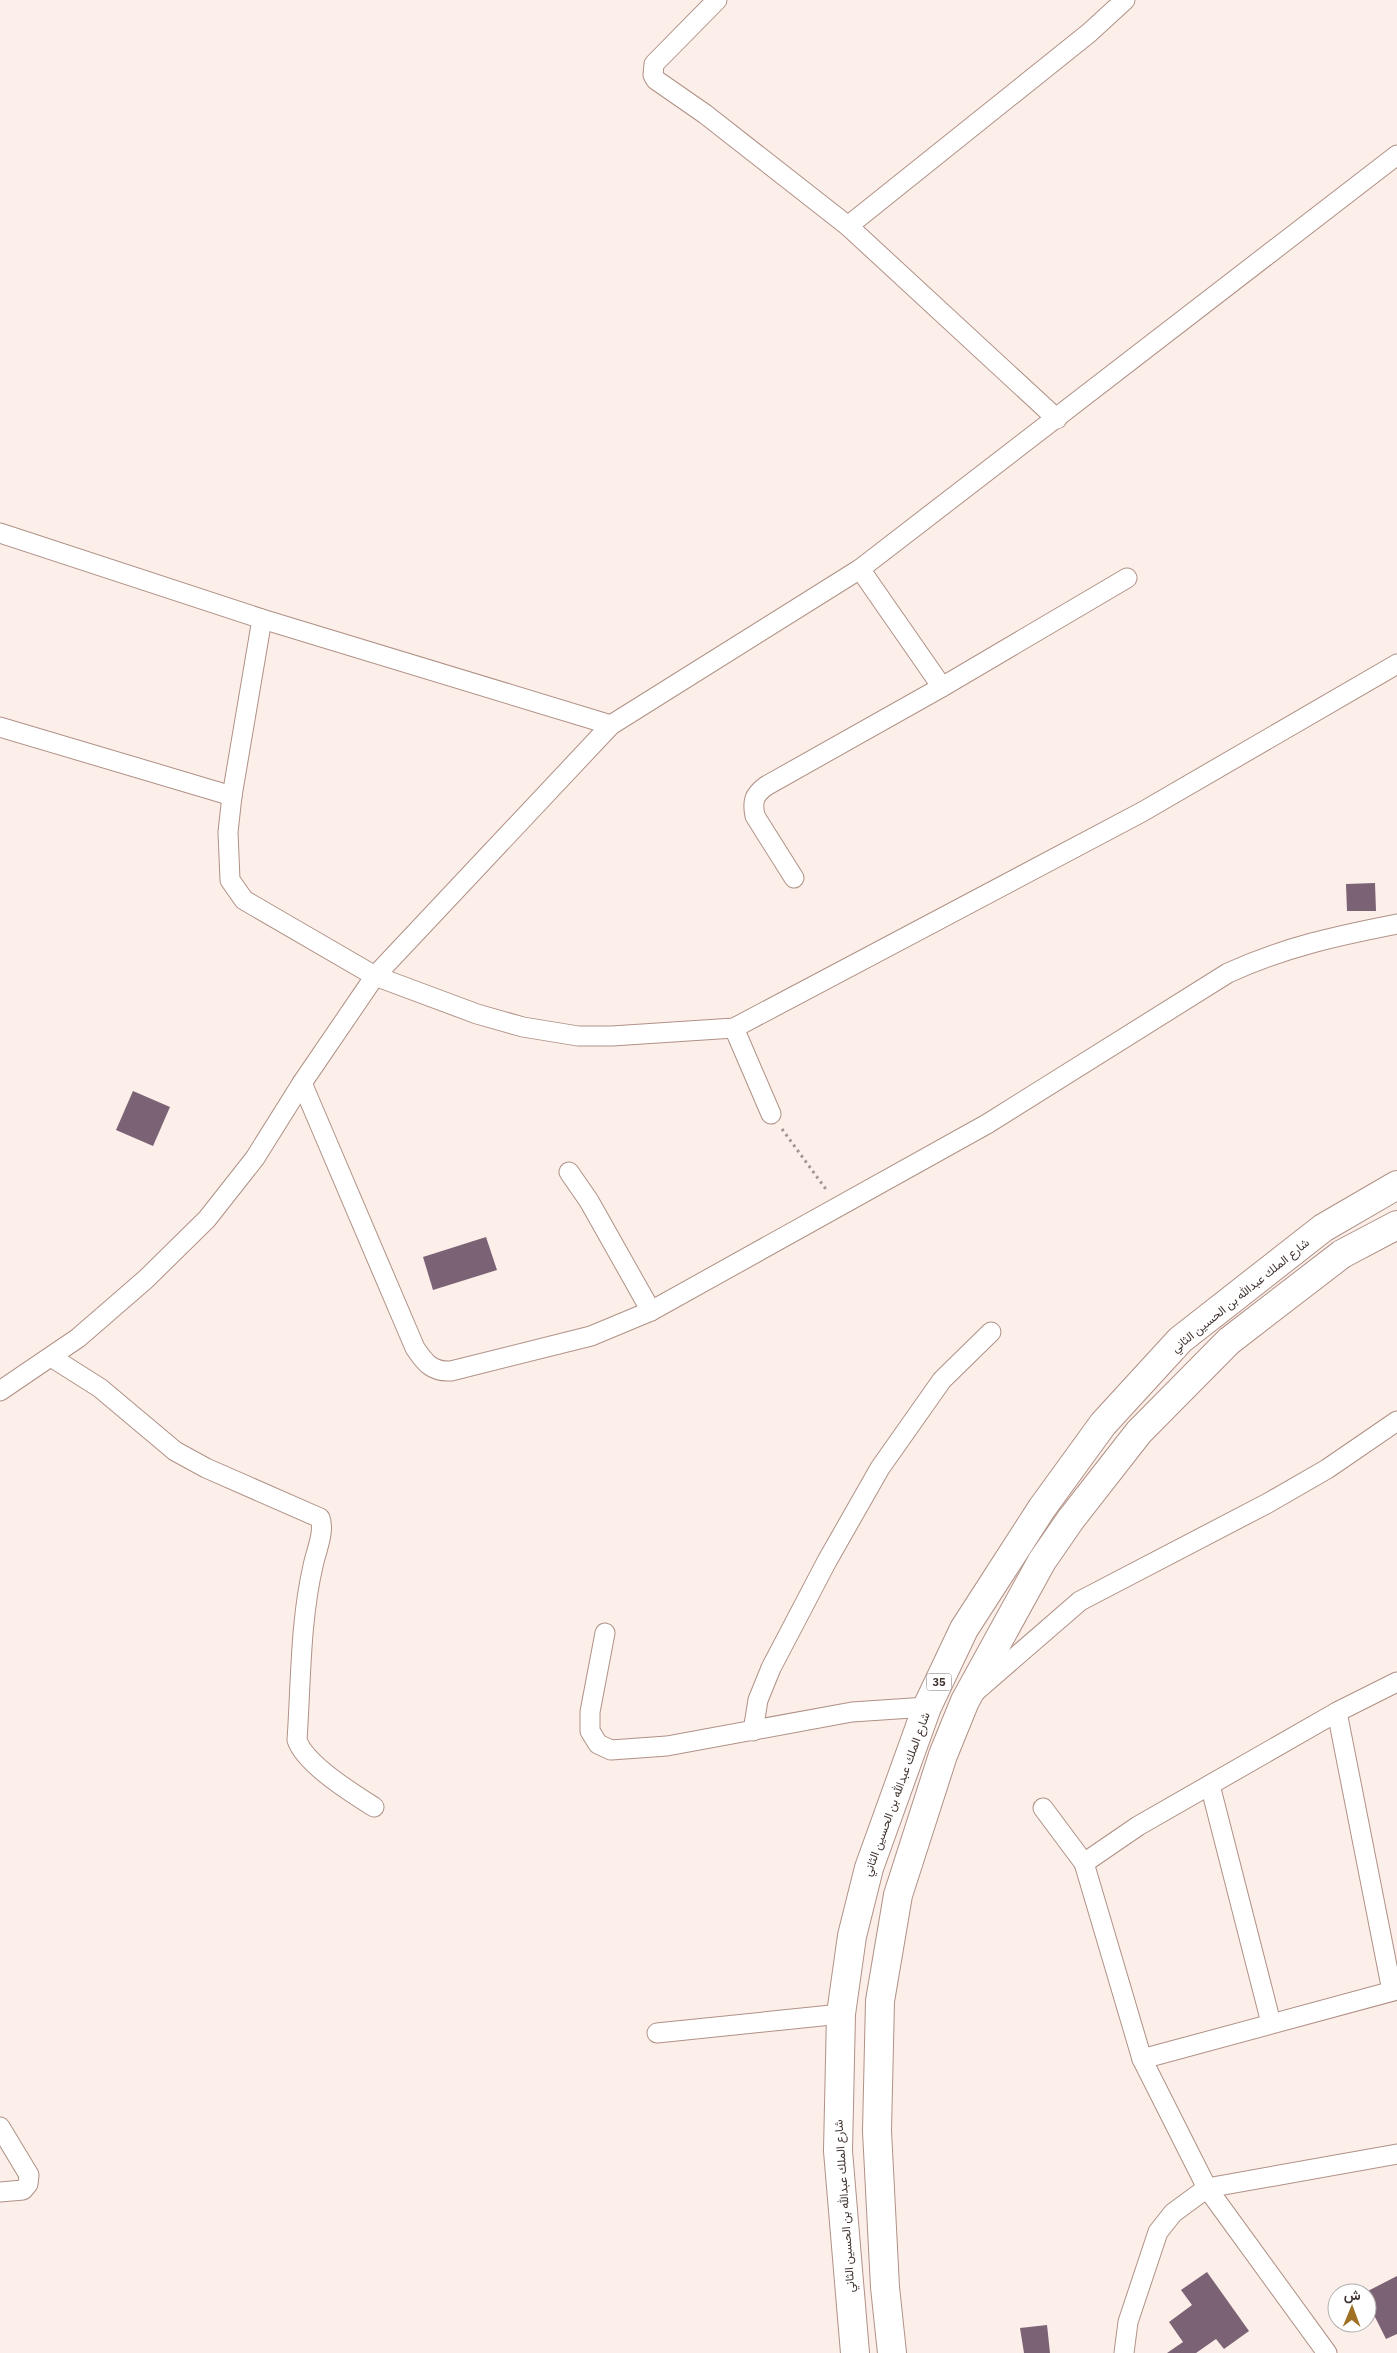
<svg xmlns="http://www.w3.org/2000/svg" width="1397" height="2353" viewBox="0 0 1397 2353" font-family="'IBM Plex Sans',Vazirmatn,sans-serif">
<rect width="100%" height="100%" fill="#fceee9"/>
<g fill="#7b6275">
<polygon points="1375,883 1376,911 1347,911 1346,884"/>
<polygon points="133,1091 170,1107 153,1146 116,1130"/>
<polygon points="486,1237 497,1270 433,1290 423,1257"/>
<polygon points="1207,2272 1249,2331 1224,2349 1216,2339 1196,2353 1167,2353 1183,2342 1169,2322 1192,2305 1181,2290"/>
<polygon points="1397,2276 1397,2334 1386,2339 1367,2301 1367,2293 1364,2293"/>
<polygon points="1047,2325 1050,2353 1024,2353 1020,2328"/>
</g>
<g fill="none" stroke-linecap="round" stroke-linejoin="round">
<defs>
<g id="minor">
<polyline points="717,0 654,64 653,75 656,80 705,114 848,226 1057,419"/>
<polyline points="848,226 1089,33 1125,0"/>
<polyline points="0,533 262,619 611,725"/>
<polyline points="860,569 942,687"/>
<polyline points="262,619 232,796 228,832 230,880 244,900 375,976 477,1014 523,1027 578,1036 612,1036 734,1028 1142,812 1397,664"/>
<polyline points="0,727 232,796"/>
<path d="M 794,878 L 755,816 C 752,801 754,795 766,786 L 942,687 L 1127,578"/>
<polyline points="734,1028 771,1114"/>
<path d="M 302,1083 L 415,1348 C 425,1363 432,1372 451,1371 L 591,1336 L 651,1311 L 987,1124 L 1228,973 C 1285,947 1336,936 1397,924"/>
<polyline points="569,1172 589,1201 651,1311"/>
<path d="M 51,1357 L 100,1388 L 175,1451 L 206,1468 L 320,1518 C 325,1532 316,1551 313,1566 C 300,1622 301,1683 297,1740 C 305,1764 352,1793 374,1807"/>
<polyline points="0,1391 78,1338 146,1279 207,1219 255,1158 302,1083 375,976 611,725 860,569 1397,155"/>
<polyline points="605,1633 590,1712 590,1731 598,1744 611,1750 667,1746 852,1712 927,1707"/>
<polyline points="975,1692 1080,1601 1268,1503 1327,1469 1397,1421"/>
<polyline points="1337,1712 1392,1991"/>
<polyline points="753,1731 758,1700 771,1668 827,1561 880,1468 942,1380 991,1332"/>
<polyline points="1210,1785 1271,2023"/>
<polyline points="1043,1808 1084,1863 1142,2059 1207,2188 1327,2353"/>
<polyline points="1084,1863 1138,1826 1337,1712 1397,1682"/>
<polyline points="657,2033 841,2014"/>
<polyline points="1142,2059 1397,1990"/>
<polyline points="0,2127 29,2175 28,2184 23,2190 0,2192"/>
<polyline points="1124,2353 1128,2322 1158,2232 1173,2213 1207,2188 1397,2154"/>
</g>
<g id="highway">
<polyline points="855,2353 838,2151 841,2014 852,1936 869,1868 927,1707 964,1629 1042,1508 1103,1424 1180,1340 1323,1228 1397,1185"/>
<polyline points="892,2353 885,2287 877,2131 880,2001 898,1895 943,1755 965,1701 1042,1561 1071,1519 1139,1432 1229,1341 1342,1254 1397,1225"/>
</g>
</defs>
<use href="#minor" stroke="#b09186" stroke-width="21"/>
<use href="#highway" stroke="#b09186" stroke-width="30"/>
<polyline stroke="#a39591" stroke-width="3" stroke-dasharray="2.5 4" stroke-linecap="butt" points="782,1129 828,1192"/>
<use href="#minor" stroke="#fff" stroke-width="19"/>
<use href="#highway" stroke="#fff" stroke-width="28"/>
</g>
<g text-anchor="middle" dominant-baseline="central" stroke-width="5" stroke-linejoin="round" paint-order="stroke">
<rect fill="#fff" stroke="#7a716e" stroke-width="1" x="926.5" y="1673.5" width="25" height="17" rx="4"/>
<g font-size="11" font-weight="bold" fill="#413430">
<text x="939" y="1682">35</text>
</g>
<g font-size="12" fill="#413430" stroke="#fff">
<text transform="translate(1240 1295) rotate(-39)">شارع الملك عبدالله بن الحسين الثاني</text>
<text transform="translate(896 1794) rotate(-70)">شارع الملك عبدالله بن الحسين الثاني</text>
<text transform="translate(844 2206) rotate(-94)">شارع الملك عبدالله بن الحسين الثاني</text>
</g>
</g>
<g transform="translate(1352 2308) rotate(1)"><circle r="24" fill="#ffffff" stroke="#b3aeac"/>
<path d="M0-4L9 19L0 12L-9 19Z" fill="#a07124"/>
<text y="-8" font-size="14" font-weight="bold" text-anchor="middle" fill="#413430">ش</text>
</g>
</svg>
